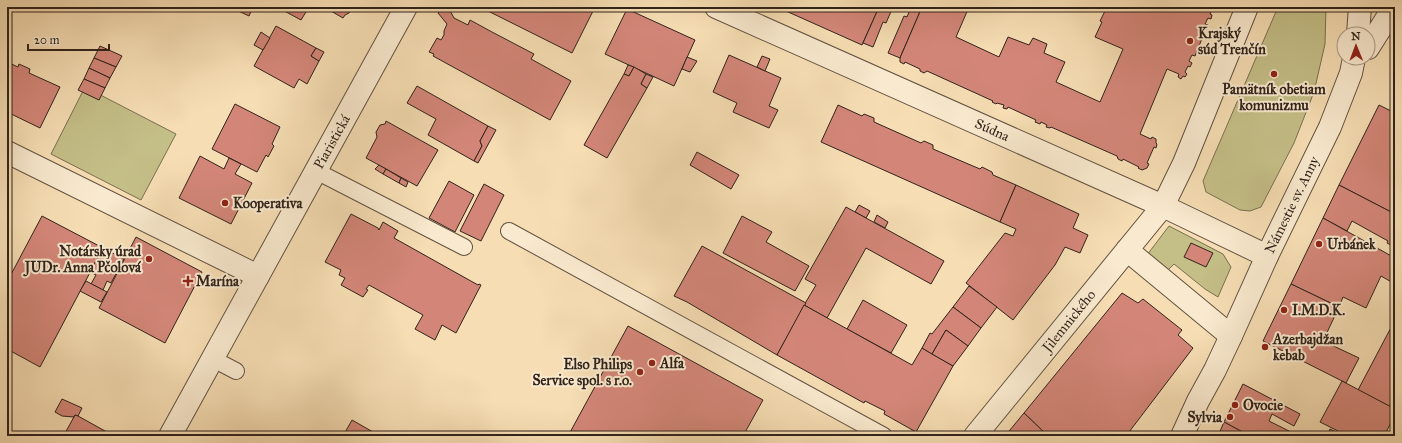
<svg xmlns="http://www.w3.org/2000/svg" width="1402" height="443" viewBox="0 0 1402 443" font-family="'IM FELL Great Primer',serif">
<rect width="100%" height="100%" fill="#f6ddb3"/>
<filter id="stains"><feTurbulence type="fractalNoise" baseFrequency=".005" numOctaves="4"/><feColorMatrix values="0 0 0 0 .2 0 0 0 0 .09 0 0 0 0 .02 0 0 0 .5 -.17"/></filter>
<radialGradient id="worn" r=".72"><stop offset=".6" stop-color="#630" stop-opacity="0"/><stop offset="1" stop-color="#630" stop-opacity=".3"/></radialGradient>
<g fill="#c4be87" stroke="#7a7051">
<polygon points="1278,7 1326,7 1325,44 1314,92 1294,143 1261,207 1250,211 1240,210 1206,192 1203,181"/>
<polygon points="85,87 176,134 141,200 51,154"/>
<polygon points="1169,226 1223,254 1231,267 1218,297 1205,289 1174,264 1166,272 1147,255"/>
</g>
<g fill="#d38678" stroke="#30231b">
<polygon points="230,7 253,7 249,16"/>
<polygon points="277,7 309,7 301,20"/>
<polygon points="324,7 353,7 349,13 345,15 343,18"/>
<polygon points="445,7 448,7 454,18 468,25 470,20 492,32 534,54 531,59 571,81 550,120 433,56 434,54 429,52 437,38 441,40 444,35 444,31 447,24 438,13"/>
<polygon points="480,7 595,7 572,53"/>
<polygon points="777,7 879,7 862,45"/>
<polygon points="879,7 893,7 886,23 883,22 873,47 863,43"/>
<polygon points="911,7 922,7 900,58 888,53 904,16 907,17"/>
<polygon points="922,7 969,7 956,37 999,57 1008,37 1029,45 1033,38 1047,44 1044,53 1065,62 1056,82 1100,102 1123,49 1095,37 1102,22 1100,21 1107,7 1195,7 1206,12 1207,10 1211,12 1210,14 1212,15 1211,19 1208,18 1205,24 1208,25 1206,29 1204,29 1201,35 1203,36 1195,56 1192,55 1189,61 1192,63 1190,67 1188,66 1185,72 1187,74 1185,77 1183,76 1181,79 1178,77 1179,74 1167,69 1140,134 1151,139 1152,137 1156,139 1156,143 1157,144 1156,148 1154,147 1147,163 1149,164 1147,168 1142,170 1138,168 1139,167 1123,159 1122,161 1118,159 1117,156 1051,127 1050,128 1046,127 1047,125 1041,122 1040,124 1035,122 1036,120 1008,107 1007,109 1003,108 1004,105 997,103 996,104 992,102 993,101 927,71 924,73 920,71 920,69 905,62 904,64 900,62 900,58"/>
<polygon points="627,9 695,40 674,86 605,54"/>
<polygon points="276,26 316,48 311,56 319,61 307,84 299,79 294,88 254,66"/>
<polygon points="261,32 270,38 263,50 254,45"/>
<polygon points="100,46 122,56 116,67 94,58"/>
<polygon points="316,48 324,52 319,61 311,56"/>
<polygon points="729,55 781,78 769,106 778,110 769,128 733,112 737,103 713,92"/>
<polygon points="762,56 770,59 765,71 757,67"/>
<polygon points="687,57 697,61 690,72 682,69"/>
<polygon points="94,58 116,67 110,78 89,68"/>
<polygon points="7,62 18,67 19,64 30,69 29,73 60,87 40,128 7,112"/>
<polygon points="628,65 634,67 629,76 624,74"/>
<polygon points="634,67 646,74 641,84 647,88 607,158 584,145 624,74 629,76"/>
<polygon points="89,68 110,78 105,88 84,79"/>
<polygon points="646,74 653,77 647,88 641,84"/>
<polygon points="84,79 105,88 99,100 78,90"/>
<polygon points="417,86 488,126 480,141 482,146 474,161 428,135 436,119 407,103"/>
<polygon points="235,104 280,127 272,144 274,146 268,157 266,155 257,172 212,149"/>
<polygon points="838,105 862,116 864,114 874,118 874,122 921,143 924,141 933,145 933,149 980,169 982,167 992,172 993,175 1016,185 1000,222 821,142"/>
<polygon points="1379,105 1395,113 1395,214 1339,185"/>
<polygon points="386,121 438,150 417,186 366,158 377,137 376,132 380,125 385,124"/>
<polygon points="488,126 496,130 478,163 474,161 482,146 480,141"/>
<polygon points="697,152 739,175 731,189 690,165"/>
<polygon points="200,156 224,169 229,158 241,164 235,174 252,183 231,224 179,198"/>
<polygon points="379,165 386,169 383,174 375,169"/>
<polygon points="386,169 401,178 399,183 383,174"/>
<polygon points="401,178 408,182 406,187 399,183"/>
<polygon points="449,181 474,195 455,232 429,218"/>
<polygon points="484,184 504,195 481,241 460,231"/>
<polygon points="1016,185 1079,214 1073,228 1088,235 1080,253 1065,247 1055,265 1013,320 966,283 1005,233 1013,236 1016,229 1000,222"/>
<polygon points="1339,185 1395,214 1395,247 1387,243 1388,241 1352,221 1347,231 1323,218"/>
<polygon points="859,205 870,211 866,218 855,212"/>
<polygon points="846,207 944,261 931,284 866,248 827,318 804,305 816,285 805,279"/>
<polygon points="351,214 378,228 379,230 383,222 398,231 394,238 478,285 479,284 481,285 456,333 442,325 435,340 415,329 423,315 369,285 366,289 368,290 363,297 341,285 345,278 339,275 341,270 325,262"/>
<polygon points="877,215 888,222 885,228 874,222"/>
<polygon points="42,216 103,248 40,367 7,349 7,282"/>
<polygon points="742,216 772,232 766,242 809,266 795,291 723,253"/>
<polygon points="1323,218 1395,258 1395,284 1381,276 1366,308 1343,297 1339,307 1291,284"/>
<polygon points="136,237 202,272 165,343 99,308"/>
<polygon points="1191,243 1213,253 1206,267 1184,257"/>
<polygon points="702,246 806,303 777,355 687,302 674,296"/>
<polygon points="103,248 124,259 111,283 107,281 103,290 91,284 96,275 90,272"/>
<polygon points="86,281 107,292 101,302 80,291"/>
<polygon points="1291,284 1339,307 1323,341 1359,358 1346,383 1263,341"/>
<polygon points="969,286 997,307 981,328 953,307"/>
<polygon points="1122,293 1138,303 1143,299 1182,330 1178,335 1193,348 1126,436 1048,436 1024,413"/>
<polygon points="863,300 907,325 891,353 847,329"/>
<polygon points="804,305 912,365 922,348 953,366 916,432 884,414 885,411 865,401 864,403 777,355"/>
<polygon points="953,307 981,328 968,346 946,330 932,354 922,348 930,333 932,334"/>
<polygon points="1395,320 1395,409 1358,390"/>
<polygon points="628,326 763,400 743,436 568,436"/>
<polygon points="946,330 968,346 953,366 932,354"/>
<polygon points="1342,381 1395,409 1395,415 1384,436 1348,436 1320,422"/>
<polygon points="1243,384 1300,414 1294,426 1272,414 1269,421 1299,436 1250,436 1224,422"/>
<polygon points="62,399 82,408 78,416 75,415 74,417 62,416 55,412"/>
<polygon points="1024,413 1048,436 1005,436"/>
<polygon points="75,415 78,416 114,436 57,436 59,432 64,435"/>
<polygon points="352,420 380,436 343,436"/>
<polygon points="1224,422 1250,436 1218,436"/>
<polygon points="1330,429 1344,436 1327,436"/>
</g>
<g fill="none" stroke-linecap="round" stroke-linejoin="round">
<defs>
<g id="service">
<polyline points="316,171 464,247"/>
<polyline points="509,231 884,436"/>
<polyline points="213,359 236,371"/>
</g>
<g id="minor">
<polyline points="716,7 1163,206 1267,256"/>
<polyline points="1358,34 1360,7"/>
<polyline points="1368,48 1394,7"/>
<polyline points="7,152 258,276"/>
<polyline points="1127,250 1231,336"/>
<polyline points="170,436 406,7"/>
<polyline points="975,436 1163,206 1184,163 1247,7"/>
<polyline points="1182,436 1198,401 1215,370 1231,336 1267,256 1330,127 1351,73 1354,58"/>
</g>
</defs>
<use href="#service" stroke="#625241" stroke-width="18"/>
<use href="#minor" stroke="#625241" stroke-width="24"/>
<use href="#service" stroke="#f9e9ce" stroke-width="16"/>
<use href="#minor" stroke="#f9e9ce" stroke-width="22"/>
</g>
<g fill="#8f2418" stroke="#f9e9ce" stroke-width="1.5">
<circle cx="1190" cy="41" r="4"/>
<circle cx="1274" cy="74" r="4"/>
<circle cx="225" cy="203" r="4"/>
<circle cx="1319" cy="244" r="4"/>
<circle cx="149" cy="259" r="4"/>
<path d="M186 275h4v4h4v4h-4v4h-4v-4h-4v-4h4z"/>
<circle cx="1284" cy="310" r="4"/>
<circle cx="1265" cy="347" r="4"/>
<circle cx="652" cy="363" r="4"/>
<circle cx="640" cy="372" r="4"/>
<circle cx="1235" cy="405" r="4"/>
<circle cx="1230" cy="417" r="4"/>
</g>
<g text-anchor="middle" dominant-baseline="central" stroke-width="4" stroke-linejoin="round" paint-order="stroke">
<g font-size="14" font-weight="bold" fill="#30231b" stroke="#f9e9ce" text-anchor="start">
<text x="1198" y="33">Krajský<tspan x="1198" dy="16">súd Trenčín</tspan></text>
<text x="1274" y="89" text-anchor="middle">Pamätník obetiam<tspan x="1274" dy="16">komunizmu</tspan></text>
<text x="233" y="203">Kooperativa</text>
<text x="1327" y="244">Urbánek</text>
<text x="141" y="251" text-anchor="end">Notársky úrad<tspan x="141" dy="16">JUDr. Anna Pčolová</tspan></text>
<text x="196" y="281">Marína</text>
<text x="1292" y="310">I.M.D.K.</text>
<text x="1273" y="339">Azerbajdžan<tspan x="1273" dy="16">kebab</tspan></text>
<text x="660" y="363">Alfa</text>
<text x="632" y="364" text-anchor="end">Elso Philips<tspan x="632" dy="16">Service spol. s r.o.</tspan></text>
<text x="1243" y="405">Ovocie</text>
<text x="1222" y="417" text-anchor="end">Sylvia</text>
</g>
<g font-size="14" fill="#30231b" stroke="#f9e9ce">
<text transform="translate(992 130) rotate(24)">Súdna</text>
<text transform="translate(332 142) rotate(-61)">Piaristická</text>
<text transform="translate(1292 205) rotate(-64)">Námestie sv. Anny</text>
<text transform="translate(1069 321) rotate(-51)">Jilemnického</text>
</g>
</g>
<rect width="1402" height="443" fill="none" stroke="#f6ddb3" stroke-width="24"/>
<rect x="8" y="8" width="1386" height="427" fill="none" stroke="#30231b" stroke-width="2"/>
<rect x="12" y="12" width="1378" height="419" fill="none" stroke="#30231b"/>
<g transform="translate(1356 46) rotate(359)"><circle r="19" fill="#f9e9ce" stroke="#a99a86"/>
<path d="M0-3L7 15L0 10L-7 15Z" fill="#8f2418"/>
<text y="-6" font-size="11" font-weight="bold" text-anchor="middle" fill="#30231b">N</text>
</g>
<path d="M28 44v6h81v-6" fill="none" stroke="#30231b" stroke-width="2"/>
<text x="34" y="44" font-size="12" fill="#30231b" stroke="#f9e9ce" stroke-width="3" paint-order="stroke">20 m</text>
<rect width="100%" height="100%" filter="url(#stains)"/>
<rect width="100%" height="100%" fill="url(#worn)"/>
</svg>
